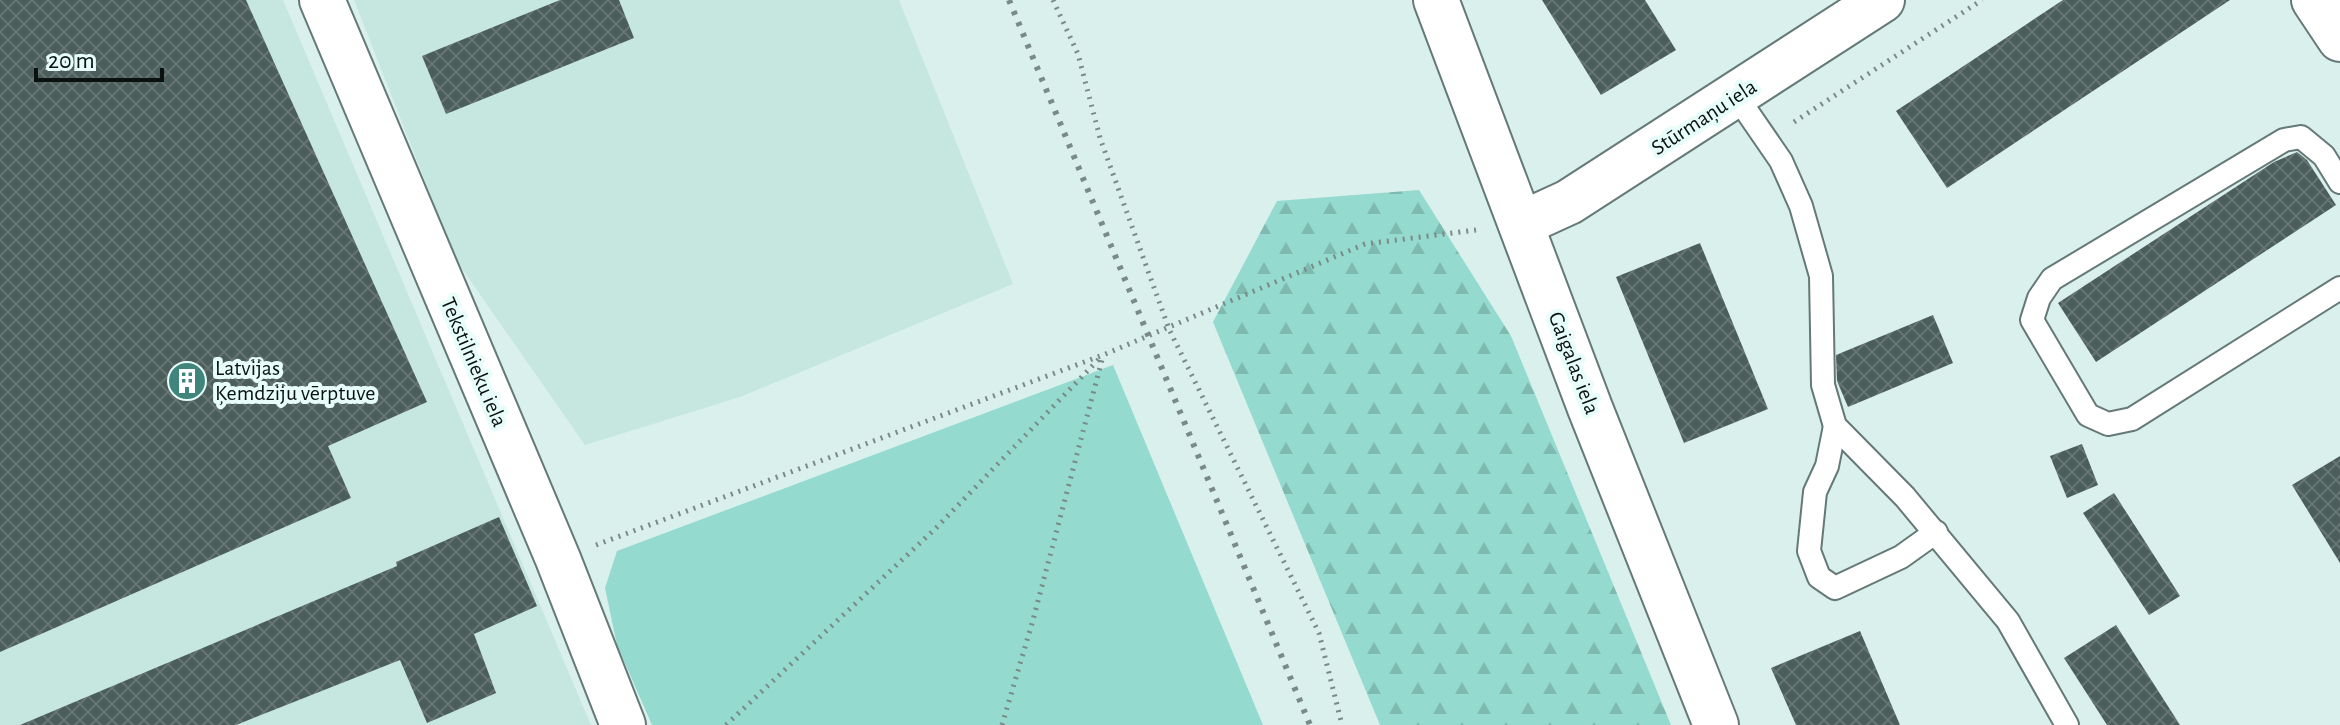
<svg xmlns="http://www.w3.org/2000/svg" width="2340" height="725" viewBox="0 0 2340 725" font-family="'Alegreya Sans',sans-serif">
<defs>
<pattern id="forest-firs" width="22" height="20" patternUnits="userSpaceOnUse" patternTransform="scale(2)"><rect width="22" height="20" fill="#95dacf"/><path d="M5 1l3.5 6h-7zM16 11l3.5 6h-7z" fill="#7fbab1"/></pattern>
<pattern id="building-cross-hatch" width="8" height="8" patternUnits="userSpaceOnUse" patternTransform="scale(2)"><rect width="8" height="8" fill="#4b5e5b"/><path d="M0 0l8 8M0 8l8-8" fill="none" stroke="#667472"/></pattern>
</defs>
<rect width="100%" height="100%" fill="#d9f0ec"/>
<g fill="#c6e6e0">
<polygon points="0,0 283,0 591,725 0,725"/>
<polygon points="354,0 899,0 1013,284 740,397 585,445 456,260"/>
</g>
<polygon fill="#95dacf" points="1113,365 1263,725 652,725 617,645 605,588 617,551"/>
<polygon fill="url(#forest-firs)" points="1419,190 1511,336 1671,725 1380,725 1213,322 1277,201"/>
<g fill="url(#building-cross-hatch)">
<polygon points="0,0 246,0 427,402 328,446 351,498 0,652"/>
<polygon points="560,0 619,0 634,38 446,114 422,56"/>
<polygon points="1542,0 1645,0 1676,50 1601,95"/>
<polygon points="2063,0 2230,0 1947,188 1896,111"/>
<polygon points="2297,152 2307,160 2336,205 2096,362 2058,303 2274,162"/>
<polygon points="1700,243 1768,409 1684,443 1616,277"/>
<polygon points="1933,315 1953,363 1848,407 1837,381 1836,355"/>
<polygon points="2082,444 2098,485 2067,498 2050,456"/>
<polygon points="2340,456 2340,563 2292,485"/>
<polygon points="2114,493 2180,596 2149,615 2083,513"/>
<polygon points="499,517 537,606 474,634 496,693 427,723 400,660 236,725 20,725 397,566 396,562"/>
<polygon points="2116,625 2180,725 2107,725 2064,658"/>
<polygon points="1860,631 1900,725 1796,725 1771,668"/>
</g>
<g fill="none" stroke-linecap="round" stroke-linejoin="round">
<defs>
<g id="lane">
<polyline points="1737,97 1781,161 1801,206 1821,276 1823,385 1835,426 1905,497 2008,621 2067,725"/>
<polyline points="2340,182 2324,156 2301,137 2284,140 2052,279 2039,298 2032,320 2088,415 2108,424 2132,419 2340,288"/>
<polyline points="1835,426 1827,466 1815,492 1809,551 1819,577 1835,588 1901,557 1936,532"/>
</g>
<g id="street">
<polyline points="322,0 558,559 623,725"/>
<polyline points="2314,0 2340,39"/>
</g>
<g id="secondary">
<polyline points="1436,0 1590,408 1716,725"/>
<polyline points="1521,224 1569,202 1882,0"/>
</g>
</defs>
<use href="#lane" stroke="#657976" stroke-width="26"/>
<use href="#street" stroke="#657976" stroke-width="48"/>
<use href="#secondary" stroke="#657976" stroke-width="48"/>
<g stroke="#7a8a87" stroke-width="5" stroke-dasharray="2 6" stroke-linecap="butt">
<polyline points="1053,0 1078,54 1100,138 1169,329 1319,633 1342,725"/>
<polyline points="1794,122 1982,0"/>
<polyline points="596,545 1103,355 1365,244 1476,230"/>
<polyline points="726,725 936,528 1099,359"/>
<polyline points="1002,725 1033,620 1103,356"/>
</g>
<use href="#lane" stroke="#fff" stroke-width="22"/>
<use href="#street" stroke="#fff" stroke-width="44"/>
<use href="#secondary" stroke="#fff" stroke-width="44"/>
<polyline stroke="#7a8a87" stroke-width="6" stroke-dasharray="4 8" stroke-linecap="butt" points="1009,0 1310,725"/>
</g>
<defs>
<symbol id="building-disc" viewBox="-11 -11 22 22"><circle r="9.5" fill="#40857c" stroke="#e6fdf9"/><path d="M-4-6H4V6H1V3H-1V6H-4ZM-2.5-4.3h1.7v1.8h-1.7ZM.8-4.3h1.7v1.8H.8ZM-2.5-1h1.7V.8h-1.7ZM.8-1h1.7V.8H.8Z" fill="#fff"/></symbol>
</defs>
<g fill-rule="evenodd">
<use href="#building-disc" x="165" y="359" width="44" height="44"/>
</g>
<g text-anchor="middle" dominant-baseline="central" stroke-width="8" stroke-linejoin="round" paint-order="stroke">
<g font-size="22" fill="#0a1210" stroke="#e6fdf9">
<text transform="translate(1704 117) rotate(-33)">Stūrmaņu iela</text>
<text transform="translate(474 362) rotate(67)">Tekstilnieku iela</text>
<text transform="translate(1574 363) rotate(69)">Gaigalas iela</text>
</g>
<g font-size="22" fill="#0a1210" stroke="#e6fdf9" text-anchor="start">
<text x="215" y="368">Latvijas<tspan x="215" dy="25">Ķemdziju vērptuve</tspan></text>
</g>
</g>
<path d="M36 68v12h126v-12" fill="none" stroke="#0a1210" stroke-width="4"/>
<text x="48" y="68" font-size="24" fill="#0a1210" stroke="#e6fdf9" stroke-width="6" paint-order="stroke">20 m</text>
</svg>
